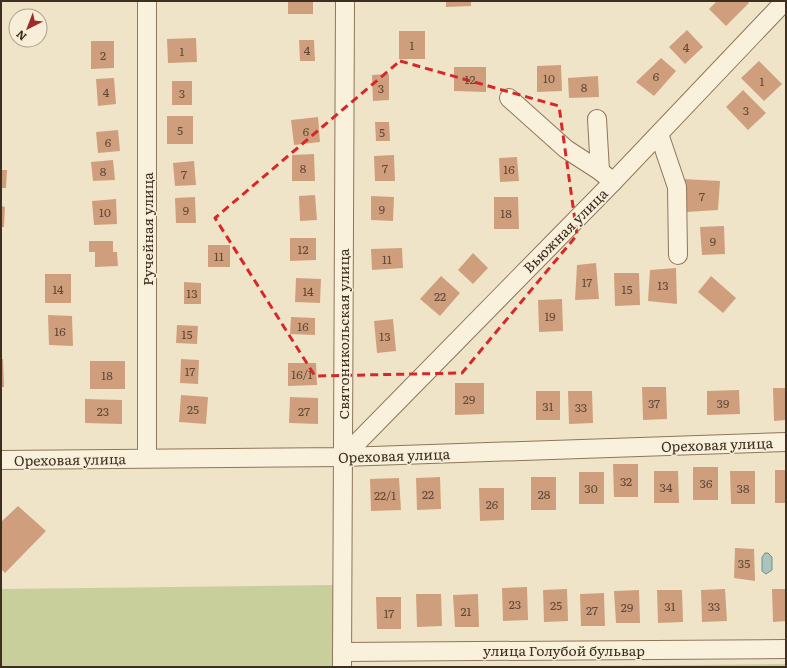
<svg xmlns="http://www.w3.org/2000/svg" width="787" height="668" viewBox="0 0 787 668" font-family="Literata,serif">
<rect width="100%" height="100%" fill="#f0e4c8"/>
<g fill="#c9cf9b">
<polygon points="334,585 335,667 1,667 1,589"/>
<polygon points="786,664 786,667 477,667"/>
</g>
<polygon fill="#a9c4bc" stroke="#6f938a" points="765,553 768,553 772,557 772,570 766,574 762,571 762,557"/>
<g fill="#cf9f7d">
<rect x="288" y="1" width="25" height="13"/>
<polygon points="446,1 471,1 471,6 446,7"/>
<polygon points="717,1 747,1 749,3 726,26 709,9"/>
<polygon points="687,30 703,47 685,64 669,47"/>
<rect x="399" y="31" width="26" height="28"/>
<polygon points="196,38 197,62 168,63 167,39"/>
<polygon points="299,40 314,40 315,61 300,61"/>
<polygon points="91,41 114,41 114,68 91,69"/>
<polygon points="661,58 676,71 654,96 636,82"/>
<polygon points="759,61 782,84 764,101 741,78"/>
<polygon points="561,65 562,91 537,92 537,66"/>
<polygon points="454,67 486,67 486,92 454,91"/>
<polygon points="389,74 389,100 373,101 372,75"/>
<polygon points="598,76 599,97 569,98 568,78"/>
<polygon points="114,78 116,104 98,106 96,79"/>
<rect x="172" y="81" width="20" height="24"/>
<polygon points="743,90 766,113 748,130 726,107"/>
<rect x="167" y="116" width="26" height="28"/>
<polygon points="318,117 320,142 294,145 291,120"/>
<polygon points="375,122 389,122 390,141 376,141"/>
<polygon points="118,130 120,151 98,153 96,132"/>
<polygon points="314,154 315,181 292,181 292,155"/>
<polygon points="394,155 395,181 375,181 374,156"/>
<polygon points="517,157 519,181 500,182 499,158"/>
<polygon points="113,160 115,180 93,181 91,162"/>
<polygon points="194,161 196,185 175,186 173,163"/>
<polygon points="1,170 7,170 6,188 1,188"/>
<polygon points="683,179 720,181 718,210 687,212"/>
<polygon points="315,195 317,220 300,221 299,196"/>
<polygon points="371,196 394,197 393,221 371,220"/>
<polygon points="195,197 196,223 176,223 175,198"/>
<polygon points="494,197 518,197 519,229 494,229"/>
<polygon points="116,199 117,224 94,225 92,201"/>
<polygon points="1,206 5,207 4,227 1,227"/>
<polygon points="724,226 725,254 702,255 700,227"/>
<polygon points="290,238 316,238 316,260 290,261"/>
<polygon points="89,241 113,241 113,252 117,252 118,266 95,267 95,252 89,252"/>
<rect x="208" y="245" width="22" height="22"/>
<polygon points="402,248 403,268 372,270 371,249"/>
<polygon points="473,253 488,268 473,284 458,270"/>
<polygon points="596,263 599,299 575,300 577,265"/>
<polygon points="676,268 677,304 648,301 650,270"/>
<polygon points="614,273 639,273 640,305 615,306"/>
<rect x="45" y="274" width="26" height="29"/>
<polygon points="441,276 460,293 440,316 420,299"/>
<polygon points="711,276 736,298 723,313 698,292"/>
<polygon points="296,278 321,279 320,303 295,302"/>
<polygon points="184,282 201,283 201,304 184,304"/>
<polygon points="562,299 563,331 539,332 538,300"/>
<polygon points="48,315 72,316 73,346 49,345"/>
<polygon points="291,317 315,318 315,335 290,334"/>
<polygon points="393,319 396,351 377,353 374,321"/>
<polygon points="177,325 198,326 197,344 176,343"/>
<polygon points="1,359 3,359 4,387 1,387"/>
<polygon points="181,359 199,360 198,384 180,383"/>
<rect x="90" y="361" width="35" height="28"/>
<polygon points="288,363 316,363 317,385 288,386"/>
<polygon points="455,383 484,383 484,414 455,415"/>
<polygon points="642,387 666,387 667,419 643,420"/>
<polygon points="773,388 786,388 786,420 774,421"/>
<polygon points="739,390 740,414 707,415 707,391"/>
<rect x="536" y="391" width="24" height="29"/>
<polygon points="568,391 592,391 593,423 569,424"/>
<polygon points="181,395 208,397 206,424 179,422"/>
<polygon points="290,397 318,398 318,424 289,423"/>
<polygon points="85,399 122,400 122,424 85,423"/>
<polygon points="613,464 638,464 638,497 614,497"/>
<rect x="693" y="467" width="25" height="33"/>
<rect x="775" y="470" width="11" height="33"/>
<polygon points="654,471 678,471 679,503 654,503"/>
<polygon points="730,471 755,471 755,504 731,504"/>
<rect x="579" y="472" width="25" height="32"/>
<polygon points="440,477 441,509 417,510 416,478"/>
<rect x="531" y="477" width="25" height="33"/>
<polygon points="399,478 401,510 371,511 370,479"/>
<polygon points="479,488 504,488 504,520 480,521"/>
<polygon points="18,506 46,531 5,573 1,569 1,522"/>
<polygon points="735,548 754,549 755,581 734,578"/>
<polygon points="527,587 528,620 503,621 502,588"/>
<polygon points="567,589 568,621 544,622 543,590"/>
<polygon points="725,589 727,621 702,622 701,590"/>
<polygon points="772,589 786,589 786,621 773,622"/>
<polygon points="639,590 640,623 616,623 614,591"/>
<polygon points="657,590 682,590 683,622 658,623"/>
<polygon points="604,593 605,626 581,626 580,594"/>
<polygon points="416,594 441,594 442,626 417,627"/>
<polygon points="478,594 479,627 455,627 453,595"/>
<polygon points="376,597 401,597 401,629 377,629"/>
</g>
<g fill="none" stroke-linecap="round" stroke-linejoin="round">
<defs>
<g id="minor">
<polyline points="147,1 147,458"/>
<polyline points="509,98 566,149 600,171 613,182"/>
<polyline points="597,119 600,171"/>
<polyline points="659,134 677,187 678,255"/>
<polyline points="343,457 613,182 785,1"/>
<polyline points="1,460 343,457 786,442"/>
<polyline points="342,652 786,649"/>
<polyline points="342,667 345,1"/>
</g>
</defs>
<use href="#minor" stroke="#8d765c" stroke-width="20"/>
<use href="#minor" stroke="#faf1dc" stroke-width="18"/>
</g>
<path fill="none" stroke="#d62828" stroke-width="3" stroke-dasharray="8 5" stroke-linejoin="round" d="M 400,61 L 559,106 L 577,235 L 462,373 L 315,376 L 215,218 Z"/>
<g text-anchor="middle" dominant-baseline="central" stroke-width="3" stroke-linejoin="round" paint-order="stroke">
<g font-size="12" fill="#624a37">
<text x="412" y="45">1</text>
<text x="686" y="47">4</text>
<text x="307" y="50">4</text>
<text x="182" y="51">1</text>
<text x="103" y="55">2</text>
<text x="656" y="76">6</text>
<text x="549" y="78">10</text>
<text x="470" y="79">12</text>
<text x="762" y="81">1</text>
<text x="584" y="87">8</text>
<text x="381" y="88">3</text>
<text x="106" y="92">4</text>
<text x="182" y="93">3</text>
<text x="746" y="110">3</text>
<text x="180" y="130">5</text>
<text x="306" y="131">6</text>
<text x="382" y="132">5</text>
<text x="108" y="142">6</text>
<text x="303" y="168">8</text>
<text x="385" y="168">7</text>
<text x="509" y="169">16</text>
<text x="103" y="171">8</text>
<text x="184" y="174">7</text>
<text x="702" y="196">7</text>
<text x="382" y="209">9</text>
<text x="186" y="210">9</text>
<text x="105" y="212">10</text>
<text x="506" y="213">18</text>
<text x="713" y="241">9</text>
<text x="303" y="249">12</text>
<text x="219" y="256">11</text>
<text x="387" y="259">11</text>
<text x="587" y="282">17</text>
<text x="663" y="285">13</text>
<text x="58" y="289">14</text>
<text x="627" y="289">15</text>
<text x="308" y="291">14</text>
<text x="192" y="293">13</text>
<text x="440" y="296">22</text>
<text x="550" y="316">19</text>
<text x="303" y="326">16</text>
<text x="60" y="331">16</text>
<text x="187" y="334">15</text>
<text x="385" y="336">13</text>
<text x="190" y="371">17</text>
<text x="302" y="374">16/1</text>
<text x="107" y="375">18</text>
<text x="469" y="399">29</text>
<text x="654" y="403">37</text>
<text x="723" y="403">39</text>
<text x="548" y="406">31</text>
<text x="581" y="407">33</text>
<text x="193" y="409">25</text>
<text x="103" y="411">23</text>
<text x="304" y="411">27</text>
<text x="626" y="481">32</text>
<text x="706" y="483">36</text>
<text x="666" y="487">34</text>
<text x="591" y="488">30</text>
<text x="743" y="488">38</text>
<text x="428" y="494">22</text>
<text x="544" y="494">28</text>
<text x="385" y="495">22/1</text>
<text x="492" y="504">26</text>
<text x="744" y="563">35</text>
<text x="515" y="604">23</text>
<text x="556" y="605">25</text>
<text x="670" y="606">31</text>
<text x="714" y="606">33</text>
<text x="627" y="607">29</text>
<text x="592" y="610">27</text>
<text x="466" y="611">21</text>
<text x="389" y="613">17</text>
</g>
<g font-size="14" fill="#3d2e20" stroke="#f7eed8">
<text transform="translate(147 229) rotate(-90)">Ручейная улица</text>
<text transform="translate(565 230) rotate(-45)">Вьюжная улица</text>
<text transform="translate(343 334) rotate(-90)">Святоникольская улица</text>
<text transform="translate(717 444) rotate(-2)">Ореховая улица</text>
<text transform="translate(394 455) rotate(-2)">Ореховая улица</text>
<text transform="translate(70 459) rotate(-1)">Ореховая улица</text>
<text x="564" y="650">улица Голубой бульвар</text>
</g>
</g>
<rect width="787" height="668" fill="none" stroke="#3d2e20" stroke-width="4"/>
<g transform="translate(28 28) rotate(222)"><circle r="19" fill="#f7eed8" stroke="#ada18e"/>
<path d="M0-3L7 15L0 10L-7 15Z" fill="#9e2a2b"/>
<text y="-6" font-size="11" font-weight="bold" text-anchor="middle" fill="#3d2e20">N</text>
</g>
</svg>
